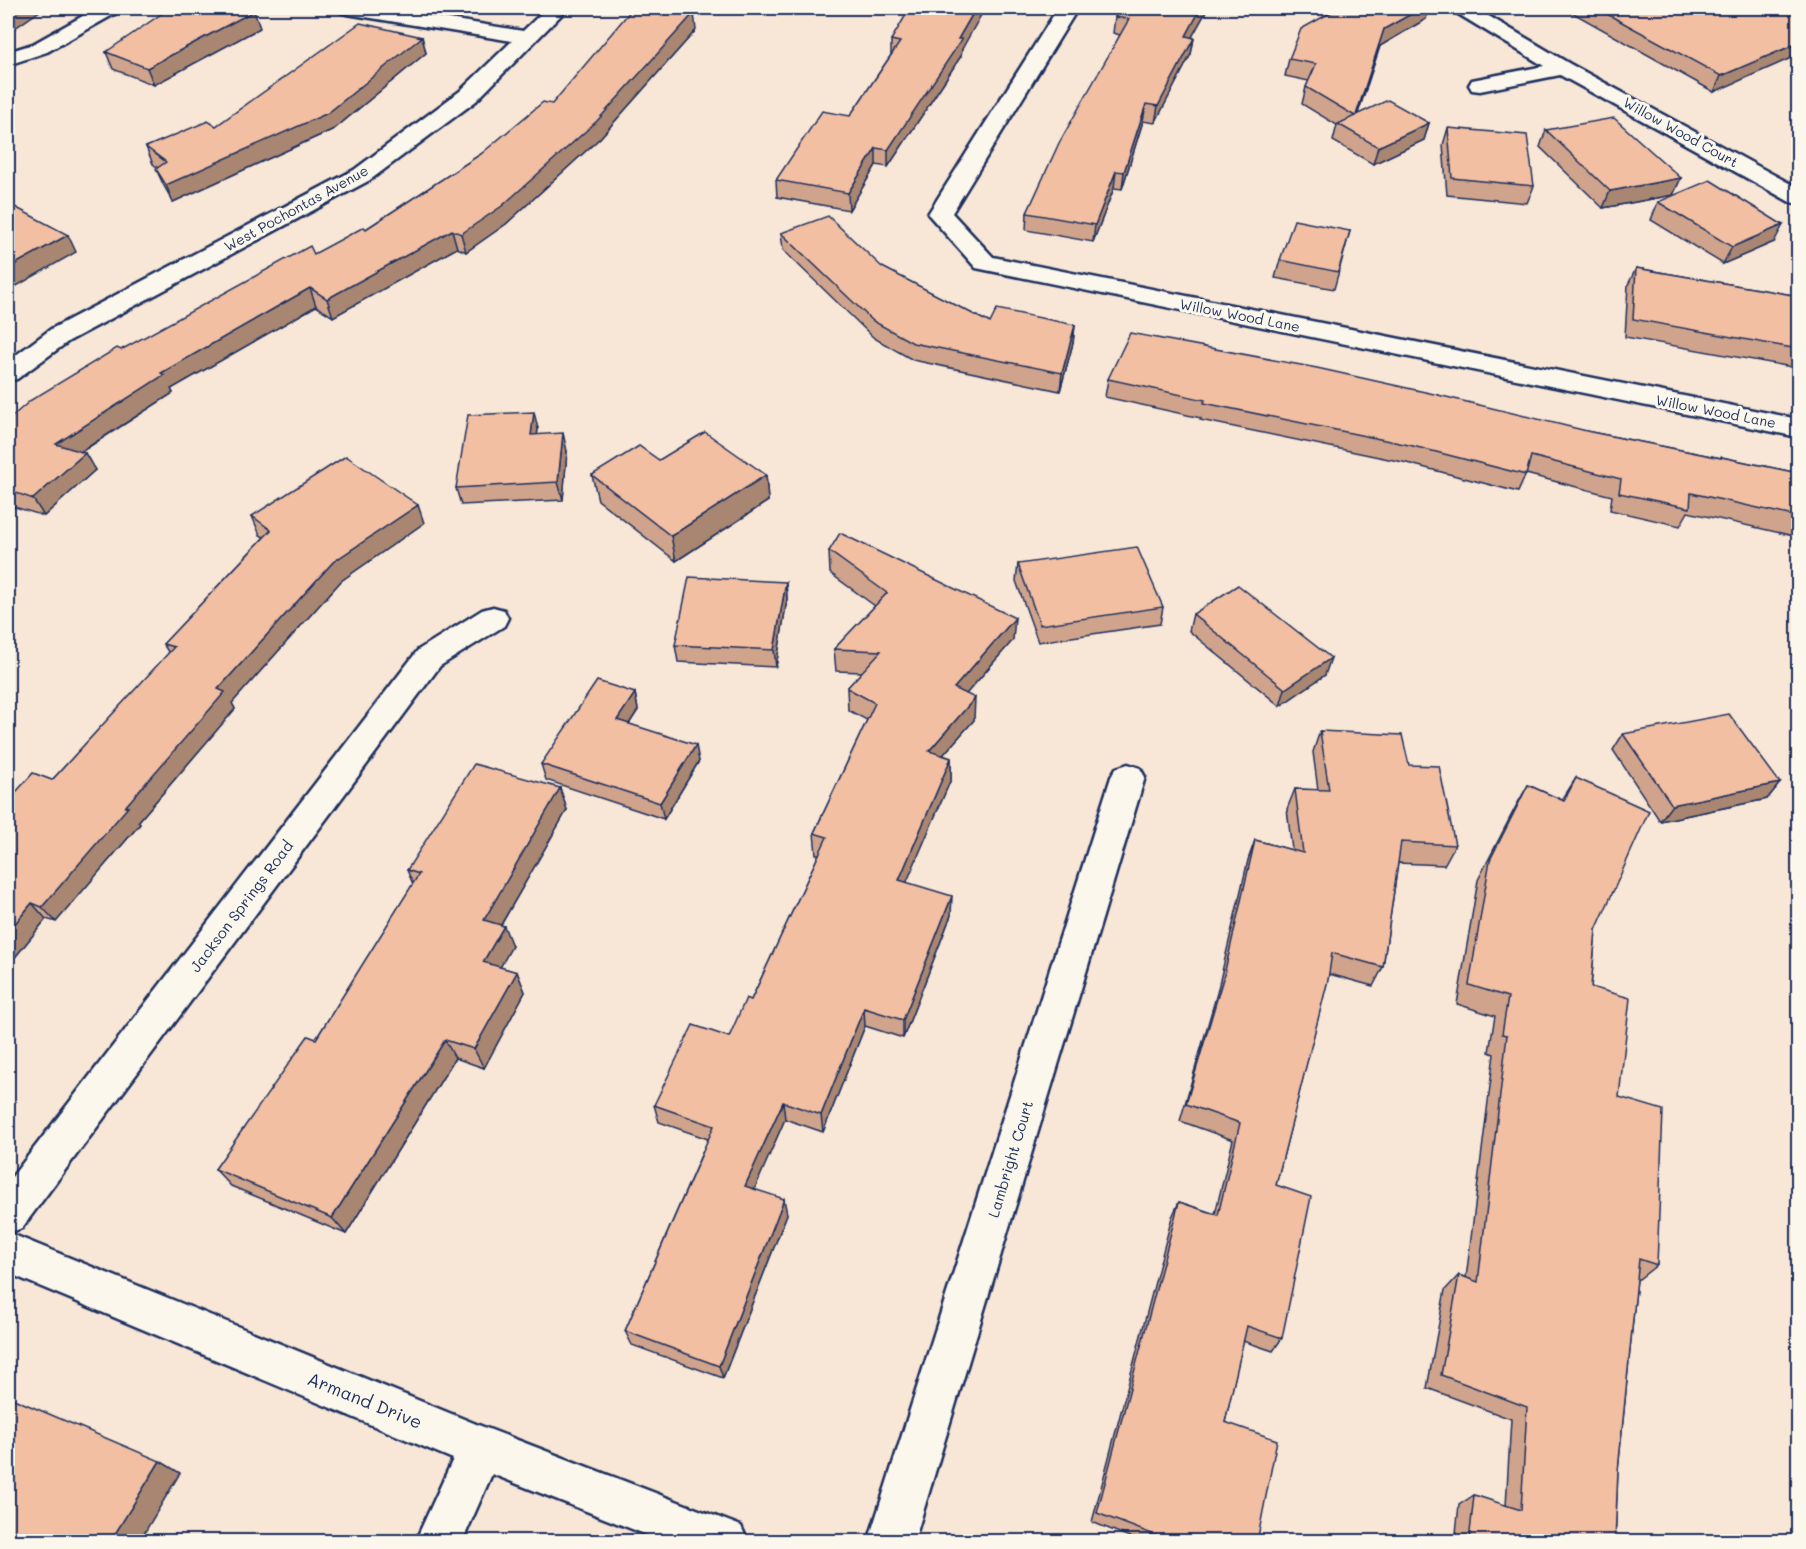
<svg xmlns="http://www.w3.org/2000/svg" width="1806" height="1549" viewBox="0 0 1806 1549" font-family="Mali,sans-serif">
<rect width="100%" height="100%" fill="#f8e6d6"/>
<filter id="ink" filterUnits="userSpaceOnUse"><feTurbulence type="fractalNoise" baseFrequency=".0167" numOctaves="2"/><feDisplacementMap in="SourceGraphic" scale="12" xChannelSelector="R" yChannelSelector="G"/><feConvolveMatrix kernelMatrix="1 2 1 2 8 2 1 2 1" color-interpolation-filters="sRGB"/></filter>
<g filter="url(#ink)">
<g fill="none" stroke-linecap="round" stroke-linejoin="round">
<defs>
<g id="street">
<polygon points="97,8 121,8 118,12 47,52 8,65 8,52 33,44"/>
<polygon points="337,8 381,8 523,31 547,8 568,8 476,101 370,180 69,341 17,379 8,381 8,361 51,329 354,170 460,91 512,41 347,14 340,12"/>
<polygon points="1058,8 1078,8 952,213 993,257 1798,419 1798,437 976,268 928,214"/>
<polygon points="1452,8 1475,8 1570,64 1798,188 1798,204 1790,202 1560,75 1480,91 1472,90 1469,85 1472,80 1544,66 1455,12"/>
<polygon points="493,607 504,610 508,618 504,626 440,666 22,1228 9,1233 481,1426 741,1526 748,1542 665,1542 492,1474 462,1542 415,1542 453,1459 8,1273 8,1182 418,650 482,610"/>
<polygon points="1128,764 1140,768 1145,777 914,1542 868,1542 1111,777 1116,768"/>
</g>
</defs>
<use href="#street" stroke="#1b2f5e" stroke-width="5"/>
<use href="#street" fill="#fbf7ec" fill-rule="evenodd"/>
</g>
<g fill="#d0a48c" stroke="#1b2f5e" stroke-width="1.5">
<polygon points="8,8 15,28 8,26"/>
<polygon points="1208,8 1192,37 1194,38 1191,54 1155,123 1143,121 1122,189 1114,188 1093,242 1026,230 1027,213 1120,35 1113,33 1115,17"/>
<polygon points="1339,8 1429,8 1426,19 1380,46 1357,115 1429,123 1424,140 1373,164 1333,141 1337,125 1302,104 1306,87 1309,81 1285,76 1289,59"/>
<polygon points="1558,8 1798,8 1714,92 1568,10 1565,11"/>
<polygon points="260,28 154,85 113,69 106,52"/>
<polygon points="696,30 600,138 506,224 466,252 457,248 333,317 316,306 171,389 173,393 81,452 95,470 44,516 15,507 8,513 8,420 121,350 366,229 481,154 552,104"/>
<polygon points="422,37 426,53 334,129 173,202 164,186 156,169 158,168 153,164 146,147 216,126"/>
<polygon points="891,40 962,49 961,56 888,167 876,165 849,210 777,197 776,180 850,116 891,55"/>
<polygon points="1448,128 1534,186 1527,203 1447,195 1443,145"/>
<polygon points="1546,130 1681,178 1673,195 1603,208 1540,147"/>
<polygon points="1658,202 1774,242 1723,264 1651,220"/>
<polygon points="1350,231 1334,289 1275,278 1280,260"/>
<polygon points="781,233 882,267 990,323 1075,325 1073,343 1060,391 913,360 874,338 783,250"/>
<polygon points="1636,268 1798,296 1798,368 1625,337 1628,285"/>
<polygon points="1108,379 1591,432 1721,458 1721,457 1798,473 1798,537 1688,512 1680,526 1610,510 1612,496 1526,474 1518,492 1403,462 1200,420 1201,418 1105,397"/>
<polygon points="538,429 537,435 567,451 563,500 461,505 456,488"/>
<polygon points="659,460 766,475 768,501 676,561 598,500 592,475"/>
<polygon points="252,516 424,523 341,581 232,703 235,709 138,822 140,824 56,922 46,919 8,966 52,780 169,653 163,644 264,537 260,535"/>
<polygon points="829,551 1013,640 966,694 974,720 943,755 951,758 951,779 906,882 951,915 903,1038 865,1026 823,1132 785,1119 754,1189 787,1214 723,1378 632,1345 625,1331 708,1139 659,1122 654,1105 729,1037 751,1000 819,854 816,854 814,833 867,720 848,710 847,688 862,672 836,671 834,649 875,606 830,573"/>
<polygon points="1018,564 1163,607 1160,624 1038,642 1016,581"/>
<polygon points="786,582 787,599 776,667 678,662 675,645"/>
<polygon points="1193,614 1325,675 1280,706 1189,631"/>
<polygon points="635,693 638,710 629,724 699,761 664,819 546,780 541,764"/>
<polygon points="1320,731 1409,765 1455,845 1444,865 1398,863 1383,967 1373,986 1329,974 1276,1185 1282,1338 1273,1351 1243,1341 1225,1422 1257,1542 1142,1542 1092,1522 1172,1217 1179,1202 1215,1214 1233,1140 1180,1121 1217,993 1248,860 1255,840 1292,850 1287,809 1295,789 1318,790 1313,752"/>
<polygon points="1623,734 1780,783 1767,799 1660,821 1613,750"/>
<polygon points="1576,778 1596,930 1591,987 1619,1097 1657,1265 1639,1279 1637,1279 1618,1471 1615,1542 1455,1542 1459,1505 1474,1495 1506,1506 1511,1419 1427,1388 1445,1290 1459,1275 1466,1278 1494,1054 1489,1052 1495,1016 1457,1004 1478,880 1516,806 1528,785 1562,800"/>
<polygon points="560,788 567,810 501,925 512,946 500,967 517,972 525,992 484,1068 455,1058 346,1234 231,1186 215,1169 316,1039 413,884 407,870"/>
</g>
<g fill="#a98672" stroke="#1b2f5e" stroke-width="1.5">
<polygon points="12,8 44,8 15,28 8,12 8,11"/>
<polygon points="976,8 985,8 962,49 961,56 888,167 888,150 958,39"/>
<polygon points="1201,8 1208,8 1183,53 1186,36"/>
<polygon points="1422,8 1429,8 1426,19 1380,46 1352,132 1356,115 1384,29"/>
<polygon points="254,11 260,28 154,85 147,68"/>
<polygon points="694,13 696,30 600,138 506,224 466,252 461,234"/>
<polygon points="422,37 426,53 334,129 173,202 166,185"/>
<polygon points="1194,38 1191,54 1155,123 1158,106"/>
<polygon points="1798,43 1798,55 1714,92 1721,76"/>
<polygon points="1146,104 1143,121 1122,189 1124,172"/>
<polygon points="1429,123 1424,140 1373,164 1378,147"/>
<polygon points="876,148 876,165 849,210 848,193"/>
<polygon points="1116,171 1114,188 1093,242 1095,225"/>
<polygon points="1681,178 1673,195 1603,208 1610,191"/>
<polygon points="1783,225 1774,242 1723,264 1732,247"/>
<polygon points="452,230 457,248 333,317 327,299"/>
<polygon points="68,235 76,252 8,291 8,268"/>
<polygon points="310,288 316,306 171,389 173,393 66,461 56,444 161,373"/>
<polygon points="1075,325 1073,343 1060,391 1062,373"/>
<polygon points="534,412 538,429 535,453 531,435"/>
<polygon points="563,433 567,451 563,500 558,482"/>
<polygon points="85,453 95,470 44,516 33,499"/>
<polygon points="766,475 768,501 676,561 671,536"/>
<polygon points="8,495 15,507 8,513"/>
<polygon points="418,505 424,523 341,581 232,703 235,709 138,822 140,824 56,922 42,907 125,807 218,689 333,562"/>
<polygon points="786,582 787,599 776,667 774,650"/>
<polygon points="1015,618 1013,640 953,709 954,688"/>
<polygon points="1331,658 1325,675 1280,706 1285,689"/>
<polygon points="635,693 638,710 621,736 617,720"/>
<polygon points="975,698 974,720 928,772 929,751"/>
<polygon points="696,745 699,761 664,819 660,803"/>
<polygon points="951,758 951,779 899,900 899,880"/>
<polygon points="1780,783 1767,799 1660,821 1672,805"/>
<polygon points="560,788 567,810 492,940 484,920"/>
<polygon points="952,896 951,915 903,1038 903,1020"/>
<polygon points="32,903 46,919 8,966 8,932"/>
<polygon points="504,926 512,946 492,982 483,962"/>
<polygon points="517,972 525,992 484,1068 474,1049"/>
<polygon points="864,1008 865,1026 823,1132 821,1115"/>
<polygon points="445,1040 455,1058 346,1234 332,1218"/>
<polygon points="783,1102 785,1119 749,1202 745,1186"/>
<polygon points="784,1199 787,1214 723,1378 719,1366"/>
<polygon points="160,1461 180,1473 139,1542 110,1542"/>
</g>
<g fill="#f2bfa3" stroke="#1b2f5e" stroke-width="1.5">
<polygon points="170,8 235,8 254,11 147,68 106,52"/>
<polygon points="633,8 658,8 694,13 597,121 502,206 461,234 452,230 327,299 310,288 161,373 164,375 56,444 85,453 33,499 8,490 8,420 31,400 117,348 121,350 310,246 314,254 364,227 366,229 481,154 543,102 552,104"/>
<polygon points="910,8 976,8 958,39 962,39 888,150 876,148 848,193 776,180 822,111 850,116 900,42 891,40"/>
<polygon points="1120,8 1201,8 1186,36 1194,38 1158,106 1146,104 1124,172 1116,171 1095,225 1027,213 1059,143 1129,19 1115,17"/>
<polygon points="1339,8 1422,8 1384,29 1356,115 1388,100 1429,123 1378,147 1338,124 1355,116 1306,87 1316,64 1289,59 1301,29"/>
<polygon points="1596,8 1798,8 1798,43 1721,76"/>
<polygon points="360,23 422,37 328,113 166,185 156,169 166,162 146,147 208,121 216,126"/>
<polygon points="1614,118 1681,178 1610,191 1546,130"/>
<polygon points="1448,128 1527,135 1534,186 1452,178"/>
<polygon points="1710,180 1783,225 1732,247 1658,202"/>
<polygon points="11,205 68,235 8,268 8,207"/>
<polygon points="828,216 882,267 990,323 997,309 1075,325 1062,373 913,343 873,321 781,233"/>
<polygon points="1294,220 1350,231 1338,272 1280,260"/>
<polygon points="1636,268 1798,296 1798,349 1633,319"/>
<polygon points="1130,333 1317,368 1434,394 1591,432 1721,458 1721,457 1798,473 1798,517 1691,493 1690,508 1619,493 1621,479 1531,456 1526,475 1409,445 1204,403 1205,400 1108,379"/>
<polygon points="534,412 531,435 563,433 558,482 456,488 468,415"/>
<polygon points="705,432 766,475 671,536 592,475 639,446 659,460"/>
<polygon points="346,456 418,505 333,562 218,689 225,692 125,807 128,807 42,907 32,903 8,932 8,801 33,773 52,780 174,647 163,644 271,530 252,516"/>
<polygon points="840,533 1015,618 954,688 975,698 929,751 951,758 899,880 952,896 903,1020 864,1008 821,1115 783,1102 745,1186 784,1199 719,1366 625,1331 714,1126 654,1105 693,1025 729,1037 746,998 751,1000 827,837 814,833 875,703 847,688 881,651 834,649 887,593 829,551"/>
<polygon points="1137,547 1163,607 1040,625 1018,564"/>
<polygon points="689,577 786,582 774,650 675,645"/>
<polygon points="1238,585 1331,658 1285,689 1193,614"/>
<polygon points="597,681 635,693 617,720 696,745 660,803 541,764"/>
<polygon points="1729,714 1780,783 1672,805 1623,734"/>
<polygon points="1320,731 1402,735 1409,765 1439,766 1455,845 1401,842 1383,967 1332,953 1328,980 1276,1185 1311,1197 1282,1338 1247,1326 1225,1422 1277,1440 1257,1542 1173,1542 1097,1513 1179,1202 1218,1215 1240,1123 1186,1104 1224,975 1255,840 1303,853 1295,789 1329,790"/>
<polygon points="474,764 560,788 484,920 504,926 483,962 517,972 474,1049 445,1040 332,1218 215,1169 308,1036 316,1039 419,874 407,870"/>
<polygon points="1576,778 1649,811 1596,930 1591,987 1630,998 1619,1097 1663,1110 1657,1265 1639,1259 1618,1471 1615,1542 1469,1542 1474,1495 1521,1510 1527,1407 1441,1375 1459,1275 1478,1282 1507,1035 1502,1034 1508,997 1469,985 1490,860 1528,785 1564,801"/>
<polygon points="9,1397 160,1461 110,1542 8,1542 8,1399"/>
</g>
</g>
<g text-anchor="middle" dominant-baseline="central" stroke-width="6" stroke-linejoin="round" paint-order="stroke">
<g font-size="14" fill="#1b2f5e" stroke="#fbf7ec">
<text transform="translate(1681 132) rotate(29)">Willow Wood Court</text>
<text transform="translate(296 208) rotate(-29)">West Pochontas Avenue</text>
<text transform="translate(1240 315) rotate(11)">Willow Wood Lane</text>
<text transform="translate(1716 411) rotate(11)">Willow Wood Lane</text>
</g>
<g font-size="15" fill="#1b2f5e" stroke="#fbf7ec">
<text transform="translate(241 906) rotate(-53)">Jackson Springs Road</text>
<text transform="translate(1010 1159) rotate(-73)">Lambright Court</text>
</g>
<g font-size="18" fill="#1b2f5e" stroke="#fbf7ec">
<text transform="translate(365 1400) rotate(22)">Armand Drive</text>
</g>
</g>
<rect width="1806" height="1549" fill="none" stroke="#fbf7ec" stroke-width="30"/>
<rect x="15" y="15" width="1776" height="1519" fill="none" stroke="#1b2f5e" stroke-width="2" filter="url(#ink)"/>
</svg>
